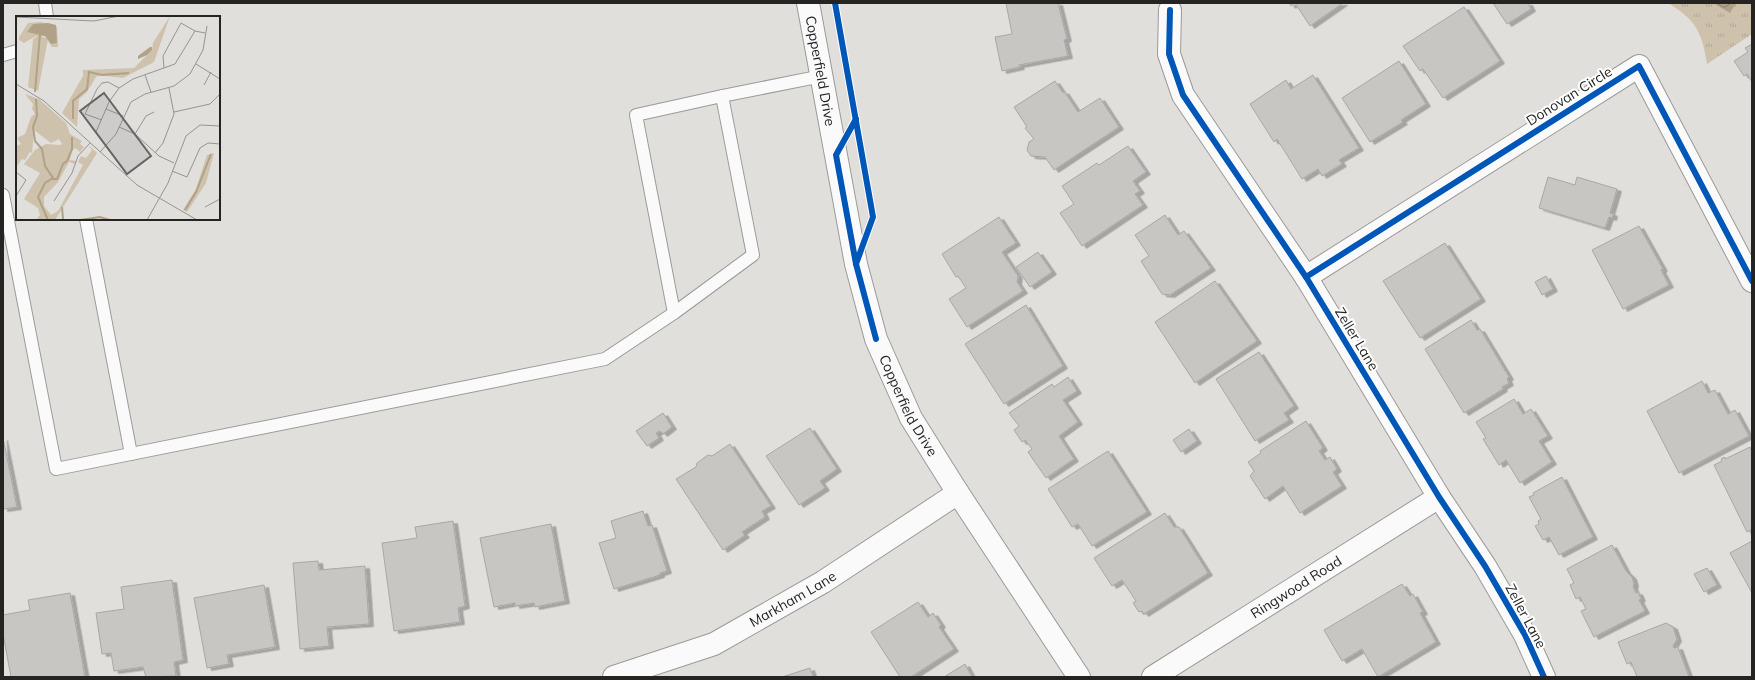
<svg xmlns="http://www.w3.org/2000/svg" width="1755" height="680" viewBox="0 0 1755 680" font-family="Mulish,sans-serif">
<defs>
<pattern id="park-tufts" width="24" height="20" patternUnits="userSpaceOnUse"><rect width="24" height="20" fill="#cfc2ad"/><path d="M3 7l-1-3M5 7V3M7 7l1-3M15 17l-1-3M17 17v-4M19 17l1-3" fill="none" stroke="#b2a795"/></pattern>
<pattern id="water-waves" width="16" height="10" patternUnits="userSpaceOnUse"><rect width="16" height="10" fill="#b1a187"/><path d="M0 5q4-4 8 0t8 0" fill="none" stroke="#90836e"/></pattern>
<filter id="shadow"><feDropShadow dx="4.5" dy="2.5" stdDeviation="0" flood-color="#0004"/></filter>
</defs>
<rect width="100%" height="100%" fill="#e1dfdc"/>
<path fill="url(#park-tufts)" d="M 1668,3 L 1752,3 L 1752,34 L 1707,64 C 1702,32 1696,20 1668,3 Z"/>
<polygon fill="url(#water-waves)" points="1713,3 1736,3 1730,13"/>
<g fill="#c7c6c3" stroke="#a9a7a5" filter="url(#shadow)">
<polygon points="1006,3 1058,3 1067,39 1064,40 1068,56 1019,65 1020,67 1002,71 995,37 1012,34"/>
<polygon points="1289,3 1343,3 1310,26 1295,3 1291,6"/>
<polygon points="1493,3 1528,3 1531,9 1507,24"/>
<polygon points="1464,7 1500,61 1443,98 1423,69 1420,71 1403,46"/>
<polygon points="1752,44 1752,82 1747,74 1744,76 1734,61 1748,52 1745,48"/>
<polygon points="1399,61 1426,104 1401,120 1403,122 1370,142 1342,98"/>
<polygon points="1313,75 1359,148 1339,160 1342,164 1322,176 1318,169 1302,179 1277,139 1274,142 1250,104 1286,80 1291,89"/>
<polygon points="1055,81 1063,93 1064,91 1078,112 1100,98 1119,127 1054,170 1045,157 1031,156 1027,150 1029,142 1034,139 1025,128 1027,127 1014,107"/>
<polygon points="1128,146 1146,172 1133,181 1140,191 1135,194 1143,205 1082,246 1060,213 1074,204 1062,186 1097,163 1099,165"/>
<polygon points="1548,177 1575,185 1577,177 1617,189 1610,213 1613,214 1612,218 1609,217 1605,228 1539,208"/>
<polygon points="1165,215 1178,235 1184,231 1211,268 1170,295 1162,294 1141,261 1149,256 1135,235"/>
<polygon points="999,217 1016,243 1002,252 1018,276 1017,282 1023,291 967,327 949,299 966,288 958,276 956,277 942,254"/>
<polygon points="1639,226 1663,269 1661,270 1669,285 1623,309 1592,250"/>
<polygon points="1445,243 1481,299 1420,338 1383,281"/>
<polygon points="1038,252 1052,272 1030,287 1016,267"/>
<polygon points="1546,276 1553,289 1542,295 1535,282"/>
<polygon points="1215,281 1257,341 1195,383 1155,322"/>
<polygon points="1026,305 1063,366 1004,404 965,344"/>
<polygon points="1471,320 1477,330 1480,329 1509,377 1507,379 1509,383 1502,387 1503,389 1464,413 1425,349"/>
<polygon points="1259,352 1294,406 1284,413 1289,420 1255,441 1216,379"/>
<polygon points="1068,377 1077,391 1063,400 1078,422 1059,436 1074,459 1046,478 1028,452 1032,449 1025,440 1022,442 1014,430 1019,426 1009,413 1052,384 1054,387"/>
<polygon points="1702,381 1708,393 1715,390 1728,414 1735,410 1749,436 1679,473 1647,411"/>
<polygon points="1514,399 1523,414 1531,409 1548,436 1539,441 1552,462 1520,483 1506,460 1499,465 1483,439 1486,438 1476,422"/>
<polygon points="663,413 672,427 663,434 660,431 656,433 659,438 647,446 636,431"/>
<polygon points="1306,421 1323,448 1319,451 1325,460 1330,457 1337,469 1333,472 1342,486 1300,513 1283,486 1265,499 1250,476 1254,471 1248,462 1261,453 1260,451"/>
<polygon points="810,428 837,469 820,481 825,488 799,505 766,456"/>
<polygon points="1189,429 1197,441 1181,452 1173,440"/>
<polygon points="3,438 17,507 3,509"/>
<polygon points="730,444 771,506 762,511 765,517 742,532 745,535 723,550 676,479 696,467 697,463 708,455 712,456"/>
<polygon points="1750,447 1752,452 1752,529 1747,532 1714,465 1722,461 1721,459 1725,457 1725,459"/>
<polygon points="1108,451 1147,512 1092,546 1078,524 1072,527 1048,489"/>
<polygon points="1562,477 1593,537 1559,555 1549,537 1543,540 1535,526 1539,524 1538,521 1541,519 1529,497 1534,495 1533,493"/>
<polygon points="643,511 648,526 652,525 667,571 660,573 660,575 614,589 599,543 616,538 611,521"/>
<polygon points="1165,513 1174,527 1179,527 1208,573 1144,614 1142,611 1139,612 1133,603 1136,601 1122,580 1112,586 1094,558"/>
<polygon points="453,521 465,606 458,608 460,622 394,631 382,543 417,538 415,527"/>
<polygon points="551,524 565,601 535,607 534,603 515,606 515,603 494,607 480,538"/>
<polygon points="1752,541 1752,593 1730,553"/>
<polygon points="1612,545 1626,571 1632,577 1634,584 1633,587 1636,593 1638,592 1641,599 1639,600 1645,611 1594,637 1581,611 1586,609 1580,597 1576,599 1570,585 1574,583 1567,569"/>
<polygon points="318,561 319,570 365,566 369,624 327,627 329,646 300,649 293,563"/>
<polygon points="1707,568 1717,585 1704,592 1694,574"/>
<polygon points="172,580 183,660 174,662 176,676 146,677 143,667 114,671 111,653 102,654 96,613 124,609 121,587"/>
<polygon points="1402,584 1410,596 1413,594 1423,612 1420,613 1436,642 1378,677 1362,649 1342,661 1324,630"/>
<polygon points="264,585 275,647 227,655 229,664 207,668 194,598"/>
<polygon points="70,593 85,677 11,677 3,634 3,615 30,610 28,600"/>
<polygon points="918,602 928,617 933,613 941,625 939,627 954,649 911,677 900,677 871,632"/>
<polygon points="1666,623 1673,627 1677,639 1673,646 1674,648 1678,647 1689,677 1637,677 1631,662 1627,664 1618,642"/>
<polygon points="965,664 972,677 944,677"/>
<polygon points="810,668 813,677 782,677"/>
</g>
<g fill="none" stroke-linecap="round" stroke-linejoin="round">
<defs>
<g id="service">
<polyline points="45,3 47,17"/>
<polyline points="3,55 17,51"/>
<polyline points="722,96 753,255 674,313 636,115 722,96 822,76"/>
<polyline points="3,195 56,469 605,359 674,313"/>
<polyline points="86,219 131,454"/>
</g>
<g id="minor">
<path id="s1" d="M 808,3 L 856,264 L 876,339 L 911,418 L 958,493 L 1079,677"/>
<polyline points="1170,10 1169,54 1183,95 1306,277 1439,497 1485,566 1525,635 1544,677"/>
<polyline points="1306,277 1639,66 1752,281"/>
<path id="s2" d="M 614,677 L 714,644 L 823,582 L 958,493"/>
<path id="s3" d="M 1153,677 L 1439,497"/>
</g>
</defs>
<use href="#service" stroke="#9c9a98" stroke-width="14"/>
<use href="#minor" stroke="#9c9a98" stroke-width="24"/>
<use href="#service" stroke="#fafafa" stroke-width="12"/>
<use href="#minor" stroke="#fafafa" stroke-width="22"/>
<defs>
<g id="cycleway">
<polyline points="835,3 873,217 856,264"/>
<polyline points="1170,10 1169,54 1183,95 1306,277 1439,497 1485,566 1525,635 1544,677"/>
<polyline points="856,119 836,155 856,264 876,339"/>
<polyline points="1306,277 1639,66 1752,281"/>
</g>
</defs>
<use href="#cycleway" stroke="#fff" stroke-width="8"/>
<use href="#cycleway" stroke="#0057b8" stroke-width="6"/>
</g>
<g text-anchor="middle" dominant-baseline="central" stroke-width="4" stroke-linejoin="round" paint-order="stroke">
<g font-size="14" fill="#262422" stroke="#fff">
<text stroke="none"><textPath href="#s1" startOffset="69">Copperfield Drive</textPath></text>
<text transform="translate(1569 96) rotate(-32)">Donovan Circle</text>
<text transform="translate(1357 339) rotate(59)">Zeller Lane</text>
<text stroke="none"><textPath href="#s1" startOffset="417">Copperfield Drive</textPath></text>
<text stroke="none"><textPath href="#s3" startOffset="169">Ringwood Road</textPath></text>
<text stroke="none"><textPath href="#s2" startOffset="196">Markham Lane</textPath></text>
<text transform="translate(1526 616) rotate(62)">Zeller Lane</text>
</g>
</g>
<g transform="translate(16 16)">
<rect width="204" height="204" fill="#e1dfdc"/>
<path d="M 154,0 L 138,46 L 107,62 L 84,59 L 80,61 L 71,76 L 63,83 L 61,111 L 46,97 L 67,60 L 67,54 L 118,52 L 136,34 L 137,27 ZM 23,19 L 32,23 L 22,75 L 12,71 L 17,23 ZM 9,78 L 23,83 L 50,107 L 54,118 L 66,125 L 64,128 L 68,131 L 64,136 L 59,132 L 56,135 L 54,144 L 60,145 L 59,148 L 53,146 L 42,166 L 28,181 L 28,190 L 35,199 L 42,195 L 67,149 L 62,146 L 65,140 L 70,142 L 76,134 L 73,129 L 81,137 L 39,204 L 20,204 L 24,199 L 22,192 L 8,183 L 24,157 L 8,148 L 19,134 L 30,128 L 44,129 L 46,128 L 43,123 L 35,127 L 18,114 L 16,137 L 14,136 L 9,144 L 6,143 L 0,151 L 0,130 L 5,128 L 1,122 L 9,118 L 15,101 L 19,98 L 16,93 L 17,88 ZM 198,137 L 190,167 L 171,196 L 167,194 L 180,173 L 191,139 Z" fill="#cfc2ad"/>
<path d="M 25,6 L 41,11 L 42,31 L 36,31 L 29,20 L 20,20 L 8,27 L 3,24 L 3,21 L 12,7 Z" fill="#cfc2ad"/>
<path d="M 32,7 L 40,9 L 41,27 L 35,28 L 29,20 L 11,16 L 17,8 ZM 134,31 L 136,31 L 136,34 L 131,39 L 122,43 L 122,40 Z" fill="#b1a187"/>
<path fill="none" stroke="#b1a187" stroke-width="2" d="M 19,76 L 24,18M 20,83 L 21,100 L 17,111 L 19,125 L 26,133 L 29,150 L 37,162 L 29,167 L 22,181 L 32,204M 57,103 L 57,85 L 71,73 L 73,56 L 86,59 L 113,57M 36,163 L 41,163 L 47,148 L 51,145 L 56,133 L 56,121M 46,191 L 47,203M 169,194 L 180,176 L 195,138M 64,204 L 84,201 L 94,204"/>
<path fill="none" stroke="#969492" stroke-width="1" d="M 66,0 L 84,0M 0,1 L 78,5 L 103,0M 180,48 L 204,63M 148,52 L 147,40 L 165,7 L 179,15 L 189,17M 129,59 L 135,76M 0,68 L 28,85 L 121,169 L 181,204M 188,69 L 195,56M 90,93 L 107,100M 158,96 L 194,88 L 204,78M 86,104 L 69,98 L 81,73 L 86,67 L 92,66 L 103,72M 103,111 L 119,118 L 143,140 L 158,147M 80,116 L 93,86 L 103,72 L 117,63 L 159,48 L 179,15M 119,118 L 130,100 L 138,96M 84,136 L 100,118 L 115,86 L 129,78 L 158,70 L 174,58 L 187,34 L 191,10M 139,137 L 147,127 L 158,98 L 153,72M 156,155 L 171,161 L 184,132 L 192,127 L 204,128M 0,156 L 10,164 L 0,180M 38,185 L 56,157 L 62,140 L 74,127M 189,191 L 204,183M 131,204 L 152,167 L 170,120 L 184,109 L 204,110"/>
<path fill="#676563" fill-opacity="0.15" stroke="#676563" stroke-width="2" d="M 88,77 L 135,140 L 111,158 L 64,95 Z"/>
<rect width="204" height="204" fill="none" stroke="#262422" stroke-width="2"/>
</g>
<rect width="1755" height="680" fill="none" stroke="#262422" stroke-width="8"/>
</svg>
